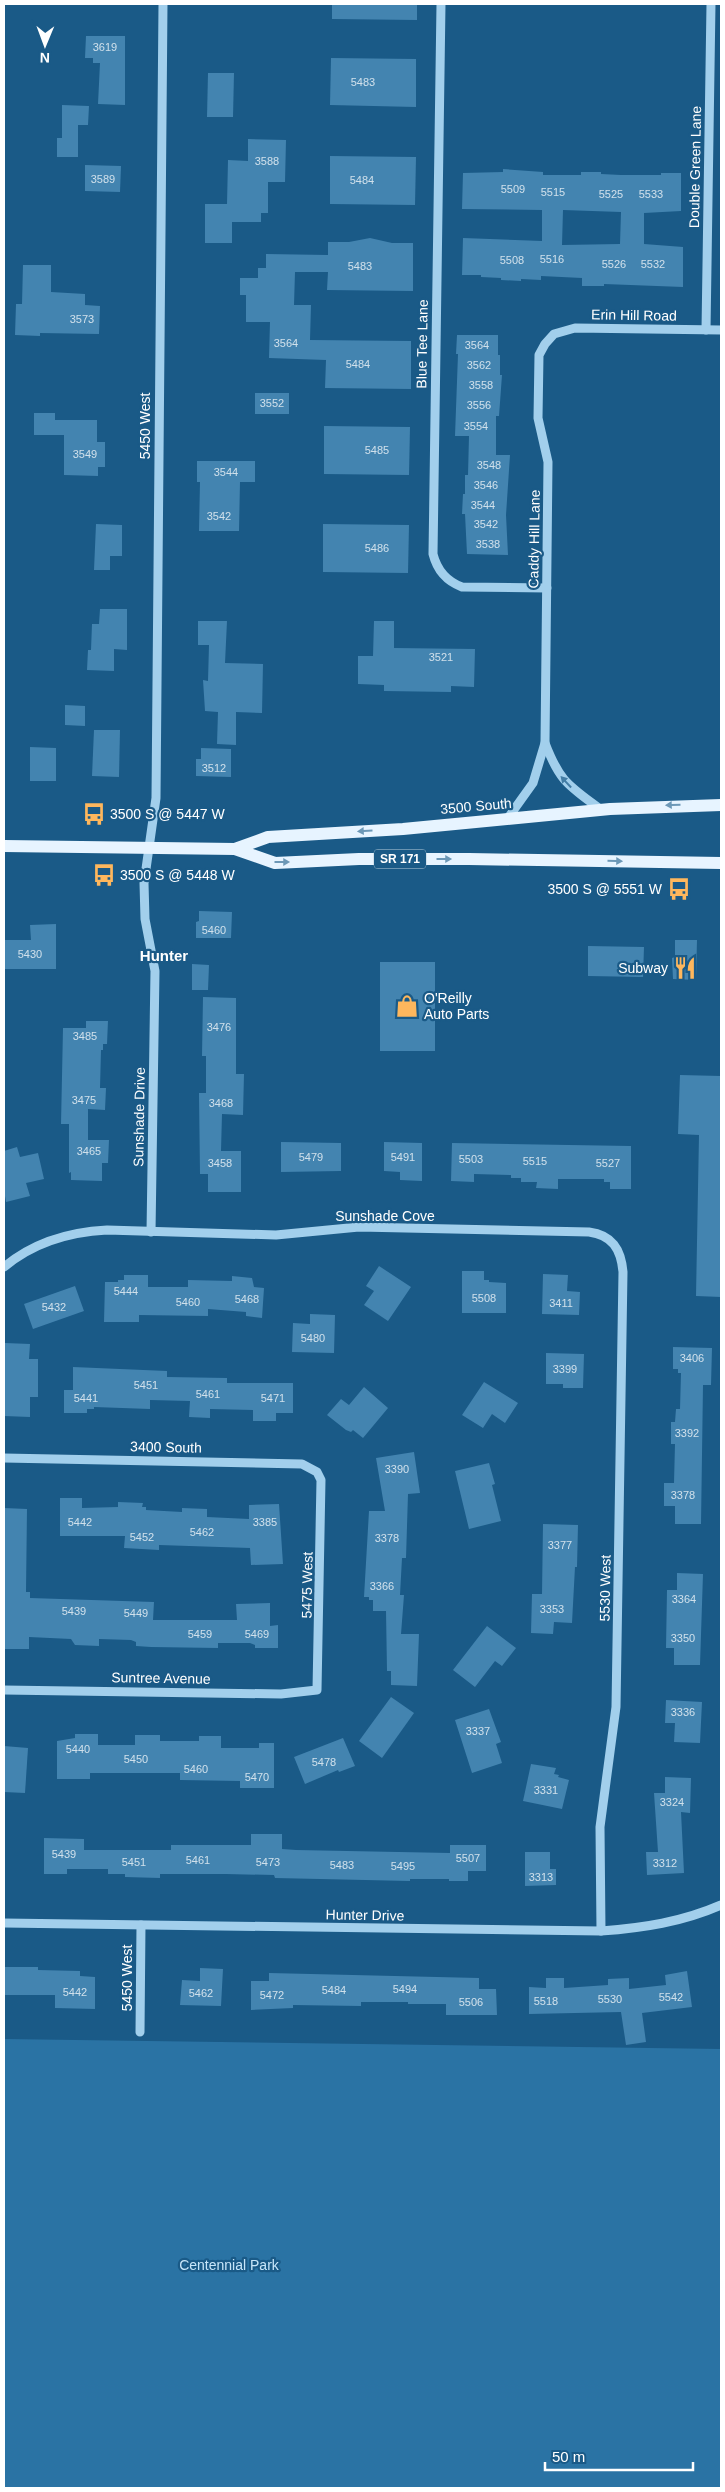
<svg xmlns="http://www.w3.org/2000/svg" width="725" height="2492" viewBox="0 0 725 2492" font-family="Helvetica,sans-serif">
<rect width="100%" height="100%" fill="#1a5a87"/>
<polygon fill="#2a73a4" points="4,2039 721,2049 721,2488 4,2488"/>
<g fill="#4384b0" fill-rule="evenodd">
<polygon points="332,4 417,4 417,20 332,19"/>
<polygon points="86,36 125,36 125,105 98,104 100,63 93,63 93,58 85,58"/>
<polygon points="331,58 416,59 416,107 330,105"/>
<polygon points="208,73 234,73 233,117 207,117"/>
<polygon points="62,105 89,106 88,125 78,125 78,157 57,157 57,138 62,138"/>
<polygon points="248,139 286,140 285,182 268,182 268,213 261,213 261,222 232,222 232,243 205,243 205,204 227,204 228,160 248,161"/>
<polygon points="330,156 416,157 415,205 330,204"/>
<polygon points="85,165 121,166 120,192 85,191"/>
<path d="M 503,169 L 543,172 L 543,175 L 581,175 L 581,172 L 601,172 L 601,174 L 621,175 L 661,175 L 661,173 L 681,173 L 681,211 L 644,213 L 644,244 L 683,247 L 683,287 L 604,284 L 604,286 L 582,286 L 582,278 L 541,276 L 541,280 L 521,279 L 521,281 L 501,280 L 501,278 L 481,277 L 481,275 L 462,275 L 463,238 L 542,241 L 542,210 L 462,209 L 463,173 L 503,172 ZM 563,210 L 621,212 L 620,244 L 562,245 Z"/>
<polygon points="370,238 392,243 413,243 413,291 327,290 328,272 295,272 294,305 311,305 310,340 411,341 411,389 325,388 326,360 269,358 270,322 246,322 246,295 240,295 240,278 258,278 258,268 266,268 266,254 328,255 328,242 349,242"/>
<polygon points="23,265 51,265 51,292 85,294 85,305 100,306 99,334 40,333 40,336 15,335 16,304 22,304"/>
<polygon points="457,335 498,335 498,355 500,355 500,375 502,375 499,416 496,416 496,455 510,455 506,515 508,555 467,554 465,514 462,514 463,494 465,494 465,475 468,475 469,436 455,436 458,354 456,354"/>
<rect x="255" y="393" width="34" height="21"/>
<polygon points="34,413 55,413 55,420 97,420 97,442 105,442 105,467 98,467 98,476 64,475 64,435 34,435"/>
<polygon points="324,426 410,427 409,475 324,474"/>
<polygon points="197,461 255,461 255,482 240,482 239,531 199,531 200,482 197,482"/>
<polygon points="96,524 122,525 122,556 110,556 110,570 94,570"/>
<polygon points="323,524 409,525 408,573 323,572"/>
<polygon points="100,609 127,609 127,650 114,649 114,671 87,670 88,650 91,650 92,624 99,624"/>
<polygon points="198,621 227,621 225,663 263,664 262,713 236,712 236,745 217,744 218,712 205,711 203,680 208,681 209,645 198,645"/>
<polygon points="374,621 394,621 394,648 475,649 474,687 451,686 451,692 384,691 384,685 358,684 358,656 373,656"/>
<polygon points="65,705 85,706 85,726 65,725"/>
<polygon points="94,730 120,730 119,777 92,776"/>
<polygon points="30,747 56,748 56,781 30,781"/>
<polygon points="201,748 231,749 231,777 196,776 196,759 201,759"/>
<polygon points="199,911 232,912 231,938 196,938 196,922 199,921"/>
<polygon points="56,924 56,969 4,969 4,940 31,940 30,925"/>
<polygon points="675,940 697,940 696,980 673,979 672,958 675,957"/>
<polygon points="588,946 644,947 643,977 588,976"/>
<rect x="380" y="962" width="55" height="89"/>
<polygon points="192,964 209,965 208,990 192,990"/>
<polygon points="203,997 236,998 236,1074 244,1074 243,1115 222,1114 221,1151 241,1151 241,1192 208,1192 208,1174 200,1174 199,1093 206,1093 206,1056 202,1056"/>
<polygon points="86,1021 108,1021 107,1044 103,1044 103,1050 101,1050 100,1088 106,1088 105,1110 88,1109 88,1140 109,1140 108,1163 102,1163 102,1181 71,1180 71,1172 69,1173 69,1124 61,1124 63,1028 86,1028"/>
<polygon points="680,1075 721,1076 721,1297 696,1296 699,1135 678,1134"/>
<polygon points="281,1142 341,1143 341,1171 281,1172"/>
<polygon points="384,1142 422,1143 422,1181 400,1180 400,1172 384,1171"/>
<polygon points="452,1143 631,1146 631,1189 610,1189 610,1182 604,1182 604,1179 558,1179 558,1189 536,1188 537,1182 521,1182 521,1178 511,1178 511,1175 474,1174 474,1182 451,1181"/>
<polygon points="17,1147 20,1157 38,1153 44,1179 26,1183 30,1196 6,1202 4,1190 4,1151"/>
<polygon points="379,1266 411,1287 388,1321 364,1305 374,1291 366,1286"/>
<polygon points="462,1271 484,1271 484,1280 489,1280 489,1282 506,1283 506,1313 462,1313"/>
<polygon points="543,1274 568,1275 567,1291 580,1292 579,1315 542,1314"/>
<polygon points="124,1275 148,1275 148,1287 188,1287 188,1280 232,1281 232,1276 252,1278 254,1287 264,1288 262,1318 246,1316 246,1312 208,1309 208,1316 139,1315 139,1322 104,1322 105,1282 118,1282 118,1280 124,1280"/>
<polygon points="75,1286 84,1311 33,1329 24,1304"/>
<polygon points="310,1314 335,1315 334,1353 292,1352 293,1323 310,1324"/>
<polygon points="5,1343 30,1344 29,1359 38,1359 38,1397 30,1397 30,1417 4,1416"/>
<polygon points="673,1347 712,1348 711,1385 703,1385 701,1524 675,1524 675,1506 664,1506 664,1483 674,1483 675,1444 671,1444 671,1422 675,1422 676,1409 680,1409 681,1373 678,1373 678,1369 673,1369"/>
<polygon points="546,1353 584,1354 583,1388 563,1388 563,1384 546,1384"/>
<polygon points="73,1367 167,1371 167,1377 227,1378 227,1383 293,1383 293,1413 276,1413 276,1421 253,1421 253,1410 210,1409 210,1418 189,1417 190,1401 150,1400 150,1409 94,1407 94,1409 87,1409 87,1413 64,1413 64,1390 73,1390"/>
<polygon points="484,1382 518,1403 505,1423 492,1414 483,1428 462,1415"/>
<polygon points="364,1387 388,1408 363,1438 353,1430 351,1432 346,1430 327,1415 341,1399 349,1405"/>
<polygon points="414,1452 420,1493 408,1494 406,1558 402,1558 400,1595 404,1595 401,1634 419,1634 417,1686 391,1685 391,1671 387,1671 386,1611 373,1611 373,1600 369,1600 369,1597 364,1597 369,1511 385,1511 376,1458"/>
<polygon points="489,1463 495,1484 492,1485 501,1521 469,1529 455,1471"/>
<polygon points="60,1498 82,1498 82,1508 118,1507 118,1502 143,1503 142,1507 146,1507 146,1510 182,1512 182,1508 207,1509 207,1517 249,1519 249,1505 279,1504 283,1564 251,1565 250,1548 159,1545 159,1550 124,1548 125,1536 60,1536"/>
<polygon points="4,1508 27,1509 26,1592 30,1592 30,1598 154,1602 153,1620 237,1620 236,1604 270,1603 270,1626 278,1625 278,1648 255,1648 255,1645 250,1643 218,1643 218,1648 151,1647 136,1646 136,1642 131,1640 99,1639 99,1646 75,1645 71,1639 29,1637 29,1649 4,1649"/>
<polygon points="543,1524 578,1525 577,1567 575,1567 572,1623 554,1622 553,1634 531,1633 532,1594 542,1594"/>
<polygon points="677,1573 703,1574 700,1665 674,1665 674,1648 666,1648 667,1590 677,1590"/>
<polygon points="487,1626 516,1648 502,1666 495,1661 475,1687 453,1670"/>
<polygon points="391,1697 414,1713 382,1758 359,1741"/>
<polygon points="666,1700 702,1702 700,1743 674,1742 675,1723 665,1723"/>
<polygon points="489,1709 501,1742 496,1744 502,1763 472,1773 455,1720"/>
<polygon points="75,1734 98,1734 98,1745 135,1745 135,1735 160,1735 160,1741 199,1741 199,1736 221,1736 221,1748 259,1748 259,1743 274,1743 274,1788 240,1788 240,1781 180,1780 180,1773 90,1773 90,1779 57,1779 57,1741 75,1738"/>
<polygon points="343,1738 355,1766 339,1772 338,1770 305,1784 294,1757"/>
<polygon points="4,1746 28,1748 25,1793 4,1792"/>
<polygon points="531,1764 556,1768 554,1774 559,1775 558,1777 569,1780 562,1809 523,1801"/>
<polygon points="665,1777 691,1778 690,1813 681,1812 684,1873 647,1875 646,1852 658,1852 654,1793 665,1793"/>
<polygon points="251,1834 282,1834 282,1849 296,1850 450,1853 450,1845 486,1845 486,1871 468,1871 468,1881 449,1881 449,1879 410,1879 410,1881 275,1878 274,1875 226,1874 160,1874 160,1878 125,1877 125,1874 108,1874 108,1869 67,1869 67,1874 44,1874 44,1838 84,1839 84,1850 171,1850 171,1845 251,1845"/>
<polygon points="525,1852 550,1852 550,1869 556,1869 556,1885 525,1886"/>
<polygon points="4,1967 38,1967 38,1970 80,1971 80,1976 95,1977 95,2009 55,2008 55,1995 4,1995"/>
<polygon points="200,1968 223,1969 221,2006 180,2005 182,1980 200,1981"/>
<polygon points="687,1971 692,2007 642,2013 646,2042 626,2045 621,2012 529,2014 529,1987 546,1988 546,1978 564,1978 564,1988 608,1985 608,1979 629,1978 629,1989 666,1985 665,1975"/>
<polygon points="269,1973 479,1978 479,1989 496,1989 497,2015 446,2015 446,2004 408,2004 408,2002 361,2002 361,2006 293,2005 293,2008 251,2010 251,1981 269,1981"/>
</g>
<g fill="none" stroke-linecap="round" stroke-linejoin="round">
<g stroke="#a2cfec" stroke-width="9">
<path d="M 441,4 L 433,554 C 437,570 446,581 462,587 L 547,588"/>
<polyline points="706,330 711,4"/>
<path d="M 545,743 C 560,782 568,785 600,809"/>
<polyline points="508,818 533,783 545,743 548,462 538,418 539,355 545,344 554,334 575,328 721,330"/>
<polyline points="151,1232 155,971 145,919 144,883 156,798 163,4"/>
<path d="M 4,1267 C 34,1242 68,1232 107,1230 L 276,1235 L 359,1227 L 589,1232 C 612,1235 621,1249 623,1272 L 616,1707 L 600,1827 L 601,1931"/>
<polyline points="4,1458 302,1464 317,1472 321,1480 317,1690 281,1694 4,1690"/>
<path d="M 4,1923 L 601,1931 C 643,1928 682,1922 721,1905"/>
<polyline points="140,2032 141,1925"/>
</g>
<g stroke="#e7f4ff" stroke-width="12">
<polyline points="4,846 235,849 275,863 359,859 469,859 721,863"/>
<polyline points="235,849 268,837 403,829 610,809 721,805"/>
</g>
</g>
<defs><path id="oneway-solid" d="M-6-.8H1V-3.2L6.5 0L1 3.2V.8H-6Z" transform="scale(1.25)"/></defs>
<use fill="#437da5" href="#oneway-solid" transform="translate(566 782) rotate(-133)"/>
<g fill="#6c98b7">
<use href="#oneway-solid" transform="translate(673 805) rotate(178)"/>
<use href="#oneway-solid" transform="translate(365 831) rotate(177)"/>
<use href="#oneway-solid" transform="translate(444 859)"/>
<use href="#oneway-solid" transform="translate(615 861) rotate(1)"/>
<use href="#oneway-solid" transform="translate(282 862)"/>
</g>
<defs>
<symbol id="bus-bare" viewBox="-9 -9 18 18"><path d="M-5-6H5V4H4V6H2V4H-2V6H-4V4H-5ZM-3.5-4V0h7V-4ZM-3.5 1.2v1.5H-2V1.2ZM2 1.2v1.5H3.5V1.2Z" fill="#feb75d" stroke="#1a5a87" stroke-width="2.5" paint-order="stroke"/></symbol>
<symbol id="restaurant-bare" viewBox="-9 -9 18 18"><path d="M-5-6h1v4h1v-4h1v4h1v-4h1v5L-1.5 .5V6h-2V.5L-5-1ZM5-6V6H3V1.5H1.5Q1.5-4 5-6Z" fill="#feb75d" stroke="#1a5a87" stroke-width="2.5" paint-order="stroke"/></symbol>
<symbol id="shop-bare" viewBox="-9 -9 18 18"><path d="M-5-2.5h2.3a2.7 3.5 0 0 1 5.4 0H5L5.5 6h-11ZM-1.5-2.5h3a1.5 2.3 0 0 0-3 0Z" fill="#feb75d" stroke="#1a5a87" stroke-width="2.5" paint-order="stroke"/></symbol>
</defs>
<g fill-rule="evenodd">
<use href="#bus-bare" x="78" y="798" width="32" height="32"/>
<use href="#bus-bare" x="88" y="859" width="32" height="32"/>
<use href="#bus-bare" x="663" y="873" width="32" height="32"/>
<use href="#restaurant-bare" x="669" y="952" width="32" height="32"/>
<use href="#shop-bare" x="391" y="990" width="32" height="32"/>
</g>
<g text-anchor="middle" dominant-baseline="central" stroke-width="4.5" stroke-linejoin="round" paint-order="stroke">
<g font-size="11" fill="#d0e0eb">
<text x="105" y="47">3619</text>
<text x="363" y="82">5483</text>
<text x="267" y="161">3588</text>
<text x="103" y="179">3589</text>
<text x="362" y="180">5484</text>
<text x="513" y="189">5509</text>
<text x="553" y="192">5515</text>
<text x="611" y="194">5525</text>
<text x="651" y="194">5533</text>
<text x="552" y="259">5516</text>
<text x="512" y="260">5508</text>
<text x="614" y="264">5526</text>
<text x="653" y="264">5532</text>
<text x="360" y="266">5483</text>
<text x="82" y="319">3573</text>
<text x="286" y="343">3564</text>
<text x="477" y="345">3564</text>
<text x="358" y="364">5484</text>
<text x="479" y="365">3562</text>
<text x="481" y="385">3558</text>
<text x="272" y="403">3552</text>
<text x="479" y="405">3556</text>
<text x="476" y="426">3554</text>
<text x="377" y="450">5485</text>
<text x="85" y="454">3549</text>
<text x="489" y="465">3548</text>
<text x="226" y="472">3544</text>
<text x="486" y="485">3546</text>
<text x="483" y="505">3544</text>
<text x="219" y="516">3542</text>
<text x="486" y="524">3542</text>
<text x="488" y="544">3538</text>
<text x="377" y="548">5486</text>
<text x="441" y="657">3521</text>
<text x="214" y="768">3512</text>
<text x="214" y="930">5460</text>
<text x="30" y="954">5430</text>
<text x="219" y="1027">3476</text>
<text x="85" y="1036">3485</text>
<text x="84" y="1100">3475</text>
<text x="221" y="1103">3468</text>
<text x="89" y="1151">3465</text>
<text x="311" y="1157">5479</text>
<text x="403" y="1157">5491</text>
<text x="471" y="1159">5503</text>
<text x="535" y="1161">5515</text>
<text x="220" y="1163">3458</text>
<text x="608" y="1163">5527</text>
<text x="126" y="1291">5444</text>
<text x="484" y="1298">5508</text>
<text x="247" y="1299">5468</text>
<text x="188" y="1302">5460</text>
<text x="561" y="1303">3411</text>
<text x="54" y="1307">5432</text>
<text x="313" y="1338">5480</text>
<text x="692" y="1358">3406</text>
<text x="565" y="1369">3399</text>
<text x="146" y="1385">5451</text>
<text x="208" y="1394">5461</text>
<text x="86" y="1398">5441</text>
<text x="273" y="1398">5471</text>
<text x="687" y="1433">3392</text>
<text x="397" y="1469">3390</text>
<text x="683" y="1495">3378</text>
<text x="80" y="1522">5442</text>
<text x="265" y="1522">3385</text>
<text x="202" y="1532">5462</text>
<text x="142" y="1537">5452</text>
<text x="387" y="1538">3378</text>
<text x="560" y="1545">3377</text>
<text x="382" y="1586">3366</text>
<text x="684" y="1599">3364</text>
<text x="552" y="1609">3353</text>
<text x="74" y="1611">5439</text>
<text x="136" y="1613">5449</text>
<text x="200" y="1634">5459</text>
<text x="257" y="1634">5469</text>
<text x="683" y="1638">3350</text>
<text x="683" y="1712">3336</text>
<text x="478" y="1731">3337</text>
<text x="78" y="1749">5440</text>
<text x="136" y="1759">5450</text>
<text x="324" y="1762">5478</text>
<text x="196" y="1769">5460</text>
<text x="257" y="1777">5470</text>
<text x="546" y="1790">3331</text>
<text x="672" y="1802">3324</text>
<text x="64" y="1854">5439</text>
<text x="468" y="1858">5507</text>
<text x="198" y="1860">5461</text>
<text x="134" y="1862">5451</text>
<text x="268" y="1862">5473</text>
<text x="665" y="1863">3312</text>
<text x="342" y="1865">5483</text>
<text x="403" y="1866">5495</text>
<text x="541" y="1877">3313</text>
<text x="405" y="1989">5494</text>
<text x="334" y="1990">5484</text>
<text x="75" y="1992">5442</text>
<text x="201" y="1993">5462</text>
<text x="272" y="1995">5472</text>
<text x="671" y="1997">5542</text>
<text x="610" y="1999">5530</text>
<text x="546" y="2001">5518</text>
<text x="471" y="2002">5506</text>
</g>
<rect fill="#1a5a87" stroke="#bacedb" stroke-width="1" x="374" y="849.5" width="52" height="19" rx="4"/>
<g font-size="12" font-weight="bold" fill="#fff">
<text x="400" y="859">SR 171</text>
</g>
<g font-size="14" fill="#fff" stroke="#1a5a87">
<text transform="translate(695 167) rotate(-89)">Double Green Lane</text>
<text transform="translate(634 315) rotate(1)">Erin Hill Road</text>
<text transform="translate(422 344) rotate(-89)">Blue Tee Lane</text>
<text transform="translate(145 426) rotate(-90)">5450 West</text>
<text transform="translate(534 539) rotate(-89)">Caddy Hill Lane</text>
<text transform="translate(476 806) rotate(-5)">3500 South</text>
<text transform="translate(139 1117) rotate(-89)">Sunshade Drive</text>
<text x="385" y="1216">Sunshade Cove</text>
<text transform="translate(166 1447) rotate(1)">3400 South</text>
<text transform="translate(307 1585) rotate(-89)">5475 West</text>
<text transform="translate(605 1588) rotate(-89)">5530 West</text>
<text transform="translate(161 1678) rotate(1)">Suntree Avenue</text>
<text transform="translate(365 1915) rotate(1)">Hunter Drive</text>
<text transform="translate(127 1978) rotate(-90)">5450 West</text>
</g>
<g font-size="14" fill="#fff" stroke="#1a5a87" text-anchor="start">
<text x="110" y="814">3500 S @ 5447 W</text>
<text x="120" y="875">3500 S @ 5448 W</text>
<text x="662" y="889" text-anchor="end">3500 S @ 5551 W</text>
<text x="668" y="968" text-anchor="end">Subway</text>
<text x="424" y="998">O'Reilly<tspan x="424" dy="16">Auto Parts</tspan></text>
</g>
<g font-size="14" fill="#c7e5f9" stroke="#1a5a87">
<text x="229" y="2265">Centennial Park</text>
</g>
<g font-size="15" font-weight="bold" fill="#fff" stroke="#1a5a87">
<text x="164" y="955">Hunter</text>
</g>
</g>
<rect width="725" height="2492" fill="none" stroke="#ffffff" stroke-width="10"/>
<g transform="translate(45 45) rotate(181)" stroke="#1a5a87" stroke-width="4" paint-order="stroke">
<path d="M0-4L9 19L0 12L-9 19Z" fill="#ffffff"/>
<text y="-8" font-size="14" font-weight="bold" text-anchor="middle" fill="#ffffff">N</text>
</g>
<path d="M545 2462v8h148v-8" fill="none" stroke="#ffffff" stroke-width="2.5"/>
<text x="552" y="2462" font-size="15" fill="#ffffff" stroke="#1a5a87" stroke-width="4" paint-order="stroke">50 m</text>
</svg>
